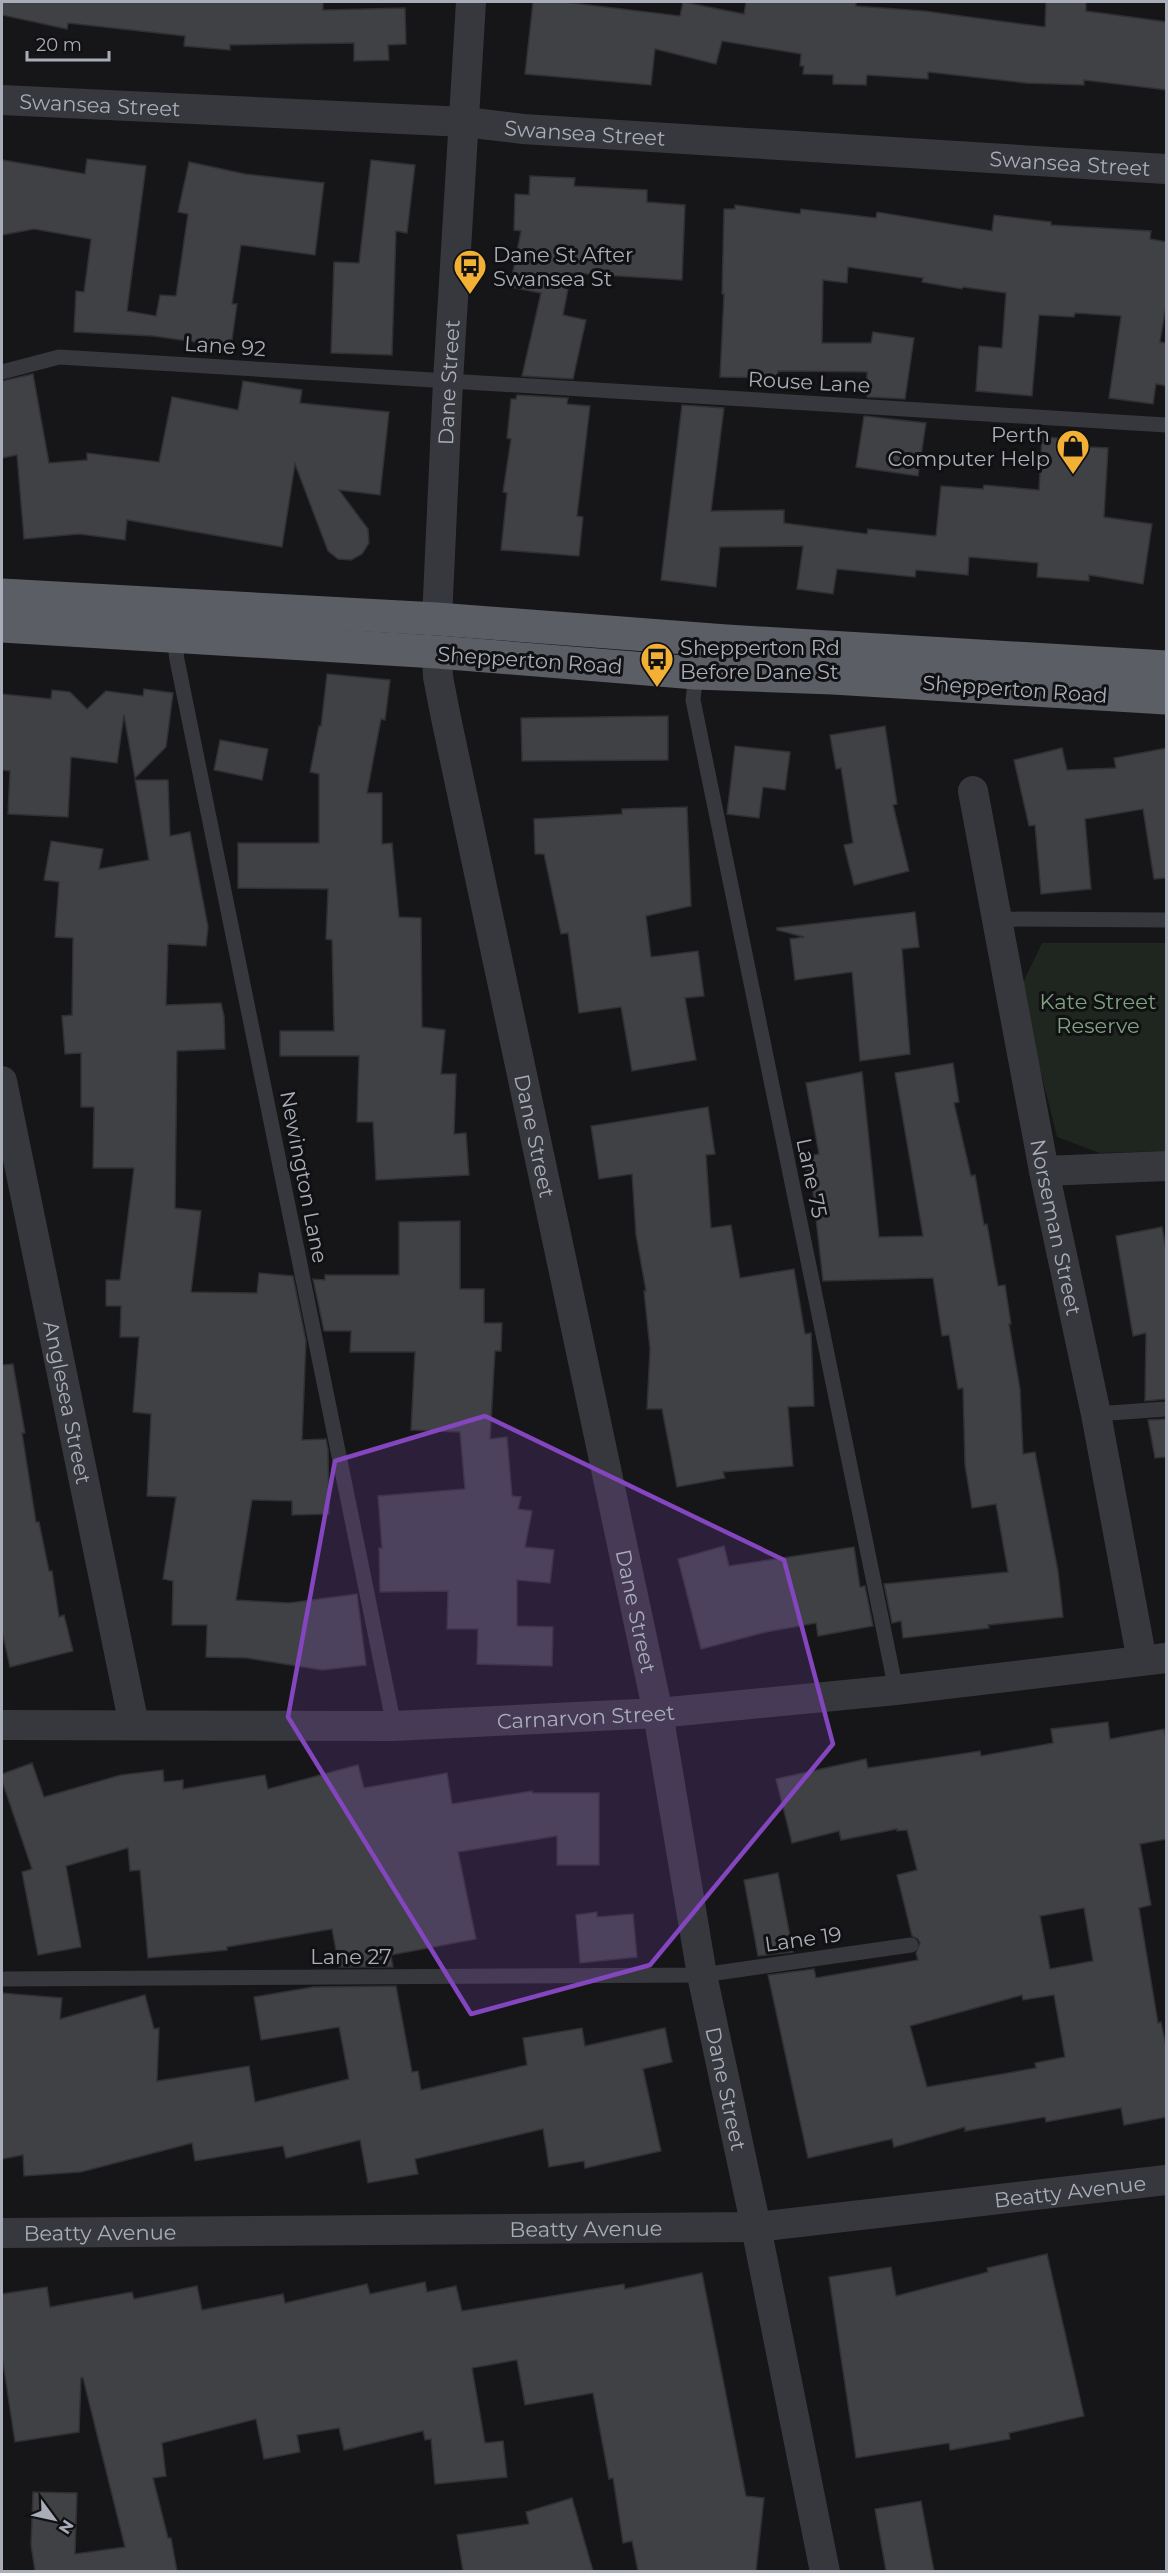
<svg xmlns="http://www.w3.org/2000/svg" width="1168" height="2573" viewBox="0 0 1168 2573" font-family="Montserrat,sans-serif">
<rect width="100%" height="100%" fill="#161618"/>
<polygon fill="#1e261f" points="1042,943 1166,943 1166,1151 1100,1153 1057,1137 1020,989"/>
<g fill="#404145" stroke="#303034" stroke-width="1.5" fill-rule="evenodd">
<polygon points="2,2 323,2 323,10 405,8 406,44 388,45 389,60 354,61 354,43 230,45 230,50 184,46 185,36 68,23 67,29 2,15"/>
<polygon points="533,2 564,2 680,16 683,2 744,14 746,2 856,2 856,6 924,11 1045,27 1046,2 1086,2 1086,11 1167,22 1167,90 1084,80 1084,85 1026,83 928,72 928,79 867,75 866,85 833,84 833,75 803,74 804,66 800,66 801,54 722,41 716,64 655,49 651,85 525,74"/>
<polygon points="87,159 146,166 127,311 156,316 160,295 176,296 188,214 178,212 189,162 245,174 324,183 315,255 241,245 232,304 237,304 231,347 153,336 74,332 76,291 84,292 91,239 34,229 2,235 2,160 85,174"/>
<polygon points="371,160 415,165 407,233 396,231 392,355 331,353 334,262 359,263"/>
<polygon points="530,176 575,178 574,186 647,190 647,202 685,205 682,280 571,273 563,315 586,320 573,379 522,376 541,293 510,287 521,231 514,230 515,194 529,195"/>
<polygon points="735,205 800,214 801,209 876,218 877,212 992,231 994,215 1051,222 1051,225 1151,231 1150,239 1167,242 1167,299 1160,342 1167,343 1167,386 1156,384 1153,404 1109,398 1121,316 1075,313 1074,317 1039,315 1032,396 976,391 979,346 1002,348 1006,293 963,287 962,289 922,282 923,278 848,267 847,283 823,280 822,343 871,343 873,332 914,338 905,399 867,397 867,372 778,371 777,378 720,377 724,294 722,294 724,209 735,209"/>
<polygon points="33,374 49,463 87,460 87,453 159,462 172,397 238,410 243,381 302,390 300,403 389,412 380,495 339,490 368,529 369,543 362,554 351,560 338,559 328,551 295,464 282,547 127,520 125,540 79,534 24,539 17,455 2,458 2,381"/>
<polygon points="517,395 568,398 567,404 590,406 577,516 583,517 579,556 501,550 507,493 503,492 511,439 507,438 511,399 516,399"/>
<polygon points="682,405 724,408 711,511 784,510 784,523 867,534 868,529 936,536 941,486 983,489 984,485 1039,490 1042,437 1072,439 1072,446 1108,448 1104,517 1152,524 1143,584 1089,575 1089,581 1037,577 1038,563 969,557 968,575 916,570 915,577 837,569 833,594 797,589 803,546 720,547 716,587 661,580"/>
<polygon points="864,416 926,423 918,476 856,467"/>
<polygon points="327,674 390,680 385,720 381,719 367,793 382,793 382,844 392,843 399,917 421,918 422,1027 445,1030 441,1074 456,1074 454,1134 466,1133 469,1175 376,1180 373,1122 357,1122 359,1056 280,1056 280,1031 334,1031 332,940 326,939 328,889 238,888 238,843 319,843 319,774 310,772 319,726 321,726"/>
<polygon points="144,689 173,693 166,747 135,778 124,715 117,763 71,757 68,817 8,814 10,771 2,770 2,694 51,699 52,690 70,692 87,709 106,691 143,696"/>
<polygon points="668,716 668,760 522,761 521,718"/>
<polygon points="885,726 897,804 893,805 909,871 854,885 844,845 853,843 841,768 836,769 830,735"/>
<polygon points="220,740 268,749 262,780 214,770"/>
<polygon points="735,746 790,752 785,790 763,787 759,818 727,814"/>
<polygon points="1062,748 1067,770 1116,768 1114,758 1167,748 1167,878 1154,879 1143,809 1085,819 1091,889 1041,894 1035,825 1029,826 1014,760"/>
<polygon points="135,780 168,780 170,836 190,832 208,927 206,946 168,944 166,1005 221,1003 224,1016 225,1049 177,1051 175,1208 201,1211 191,1292 257,1293 259,1273 293,1276 306,1341 302,1440 326,1439 328,1450 329,1514 292,1515 292,1501 252,1500 236,1600 289,1603 357,1594 366,1665 322,1670 247,1658 206,1657 207,1625 172,1625 173,1581 163,1579 176,1497 147,1496 151,1414 133,1412 139,1337 120,1337 121,1306 106,1306 106,1280 120,1280 134,1168 93,1168 94,1107 81,1107 81,1053 65,1054 62,1016 72,1015 73,938 55,937 59,882 44,880 51,841 103,849 99,869 149,860"/>
<polygon points="687,807 691,906 646,916 651,957 698,951 704,996 685,998 696,1060 632,1071 621,1007 579,1013 568,933 561,934 544,854 535,854 534,819 622,814 622,809"/>
<polygon points="915,912 919,947 902,949 910,1054 860,1061 852,972 795,980 790,939 804,937 777,930 777,928"/>
<polygon points="953,1063 959,1102 954,1103 971,1176 975,1175 984,1225 987,1224 998,1286 1005,1285 1011,1324 1009,1324 1020,1389 1023,1454 1035,1452 1058,1571 1063,1617 988,1625 989,1628 903,1638 901,1621 892,1623 884,1584 1008,1572 996,1504 972,1508 965,1465 963,1388 958,1389 949,1335 942,1336 933,1278 823,1281 812,1183 808,1183 804,1157 819,1154 806,1083 862,1072 879,1237 923,1236 895,1073"/>
<polygon points="708,1107 715,1154 706,1155 711,1228 731,1225 740,1278 794,1269 805,1334 811,1333 814,1406 788,1407 793,1466 723,1472 725,1478 677,1487 662,1409 647,1409 650,1349 644,1291 646,1291 636,1235 632,1174 599,1179 591,1126"/>
<polygon points="460,1221 460,1289 484,1289 484,1323 502,1323 501,1351 495,1351 490,1439 507,1437 512,1496 521,1497 518,1509 532,1511 525,1547 554,1550 550,1583 517,1580 517,1626 553,1627 552,1666 477,1664 478,1629 447,1629 448,1591 380,1592 379,1548 382,1548 378,1496 465,1489 460,1432 411,1430 415,1352 350,1352 351,1331 324,1331 313,1279 325,1280 325,1275 399,1275 399,1222"/>
<polygon points="1162,1227 1167,1255 1167,1399 1145,1401 1146,1333 1133,1336 1116,1236"/>
<polygon points="13,1364 25,1433 22,1433 36,1522 39,1522 49,1571 52,1571 59,1617 64,1615 73,1651 10,1667 2,1632 2,1365"/>
<polygon points="1167,1419 1167,1457 1155,1458 1148,1420"/>
<polygon points="724,1546 729,1566 854,1547 860,1587 865,1586 873,1626 818,1636 816,1623 766,1632 701,1649 678,1559"/>
<path d="M 1108,1722 L 1110,1739 L 1164,1729 L 1167,1745 L 1167,1839 L 1140,1844 L 1151,1905 L 1139,1908 L 1158,2023 L 1161,2022 L 1167,2051 L 1167,2117 L 1124,2125 L 1121,2108 L 1046,2122 L 1045,2117 L 965,2131 L 965,2127 L 894,2147 L 892,2139 L 808,2158 L 768,1975 L 814,1969 L 816,1978 L 918,1960 L 916,1953 L 920,1943 L 918,1939 L 912,1936 L 897,1875 L 917,1870 L 907,1830 L 897,1831 L 897,1829 L 841,1840 L 839,1831 L 792,1843 L 776,1779 L 866,1759 L 868,1768 L 980,1751 L 981,1756 L 1053,1743 L 1051,1729 ZM 1084,1908 L 1093,1961 L 1050,1969 L 1040,1916 ZM 1022,1995 L 1023,2000 L 1054,1995 L 1065,2057 L 1035,2063 L 1036,2068 L 927,2087 L 910,2026 Z"/>
<polygon points="32,1763 44,1797 121,1775 163,1770 164,1782 183,1780 183,1789 265,1775 268,1789 358,1765 364,1788 447,1773 452,1804 532,1791 533,1793 599,1793 599,1865 557,1865 557,1836 458,1852 476,1939 391,1955 393,1967 339,1967 332,1929 227,1947 227,1950 148,1958 140,1870 130,1871 128,1848 66,1866 81,1947 38,1955 22,1872 32,1869 2,1781 2,1774"/>
<polygon points="778,1873 793,1952 758,1956 744,1880"/>
<polygon points="597,1912 597,1917 633,1914 637,1957 580,1963 576,1915"/>
<polygon points="396,1986 412,2072 418,2071 421,2090 527,2065 523,2038 582,2028 585,2046 665,2028 672,2062 643,2069 661,2151 585,2168 584,2161 549,2167 543,2129 415,2159 418,2174 368,2183 360,2140 286,2158 283,2146 195,2161 192,2143 81,2172 24,2176 23,2155 2,2159 2,1993 62,1998 60,2019 145,1995 154,2029 159,2028 157,2081 249,2066 255,2102 349,2079 339,2027 261,2040 254,1997 313,1987"/>
<polygon points="1047,2254 1084,2416 1009,2433 1010,2439 950,2450 949,2443 856,2458 829,2277 891,2267 896,2296 988,2272 987,2268"/>
<polygon points="702,2273 746,2496 764,2498 756,2571 638,2571 632,2541 623,2543 613,2478 609,2479 593,2393 525,2405 517,2360 472,2368 485,2443 503,2441 507,2477 435,2484 431,2439 425,2440 423,2431 344,2450 339,2428 297,2435 300,2452 264,2459 256,2419 162,2443 166,2476 153,2478 168,2538 171,2538 177,2571 35,2571 31,2545 33,2492 77,2493 75,2554 125,2547 83,2378 81,2378 79,2432 15,2442 2,2356 2,2294 47,2287 50,2307 132,2292 134,2299 197,2286 202,2310 283,2294 285,2303 367,2284 370,2294 425,2282 427,2292 456,2286 462,2311 624,2284 625,2289"/>
<polygon points="572,2498 593,2571 463,2571 457,2535 529,2524 526,2512"/>
<polygon points="921,2501 934,2571 886,2571 875,2509"/>
</g>
<g fill="none" stroke-linecap="round" stroke-linejoin="round">
<g stroke="#37383d" stroke-width="15">
<polyline points="2,372 59,357 1166,425"/>
<polyline points="174,636 177,660 394,1726"/>
<polyline points="696,673 693,700 896,1690"/>
<polyline points="996,919 1166,920"/>
<polyline points="1096,1414 1166,1409"/>
<polyline points="2,1979 702,1975 911,1945"/>
</g>
<g stroke="#37383d" stroke-width="30">
<path id="s1" d="M 2,100 L 465,122 L 523,129 L 1166,169"/>
<path id="s2" d="M 437,619 L 448,381 L 471,2"/>
<path id="s3" d="M 437,652 L 438,677 L 446,718 L 658,1713 L 702,1975 L 756,2227 L 825,2572"/>
<path id="s4" d="M 973,791 L 1044,1171 L 1096,1414 L 1142,1661"/>
<path id="s5" d="M 2,1081 L 134,1725"/>
<polyline points="1044,1171 1166,1166"/>
<path id="s6" d="M 2,1725 L 394,1726 L 658,1713 L 896,1690 L 1166,1658"/>
<path id="s7" d="M 2,2233 L 756,2227 L 1166,2180"/>
</g>
<g stroke="#5b5e65" stroke-width="33">
<polyline points="2,595 437,619 726,641 1166,667"/>
<polyline points="2,626 437,652 696,673 833,678 1166,698"/>
</g>
</g>
<path fill="#8446be" fill-opacity="0.2" stroke="#8446be" stroke-width="4.5" stroke-linejoin="round" d="M 485,1416 L 784,1560 L 833,1744 L 650,1965 L 471,2014 L 288,1717 L 335,1461 Z"/>
<defs>
<symbol id="bus-pin" viewBox="-11 -11 22 30"><path d="M0 17L-7.5 6A9.5 9.5 0 1 1 7.5 6Z" fill="#f2b134" stroke="#111113"/><path d="M-5-6H5V4H4V6H2V4H-2V6H-4V4H-5ZM-3.5-4V0h7V-4ZM-3.5 1.2v1.5H-2V1.2ZM2 1.2v1.5H3.5V1.2Z" fill="#111"/></symbol>
<symbol id="shop-pin" viewBox="-11 -11 22 30"><path d="M0 17L-7.5 6A9.5 9.5 0 1 1 7.5 6Z" fill="#f2b134" stroke="#111113"/><path d="M-5-2.5h2.3a2.7 3.5 0 0 1 5.4 0H5L5.5 6h-11ZM-1.5-2.5h3a1.5 2.3 0 0 0-3 0Z" fill="#111"/></symbol>
</defs>
<g fill-rule="evenodd">
<use href="#bus-pin" x="451" y="247" width="38" height="52"/>
<use href="#shop-pin" x="1054" y="427" width="38" height="52"/>
<use href="#bus-pin" x="638" y="640" width="38" height="52"/>
</g>
<g text-anchor="middle" dominant-baseline="central" stroke-width="6" stroke-linejoin="round" paint-order="stroke">
<g font-size="21" fill="#a8adb8" stroke="#111113">
<text stroke="none"><textPath href="#s1" startOffset="98">Swansea Street</textPath></text>
<text stroke="none"><textPath href="#s1" startOffset="584">Swansea Street</textPath></text>
<text stroke="none"><textPath href="#s1" startOffset="1070">Swansea Street</textPath></text>
<text transform="translate(225 346) rotate(4)">Lane 92</text>
<text stroke="none"><textPath href="#s2" startOffset="237">Dane Street</textPath></text>
<text transform="translate(809 382) rotate(3)">Rouse Lane</text>
<text transform="translate(530 660) rotate(4)">Shepperton Road</text>
<text transform="translate(1015 689) rotate(4)">Shepperton Road</text>
<text stroke="none"><textPath href="#s3" startOffset="494">Dane Street</textPath></text>
<text transform="translate(304 1177) rotate(79)">Newington Lane</text>
<text transform="translate(812 1178) rotate(78)">Lane 75</text>
<text stroke="none"><textPath href="#s4" startOffset="444">Norseman Street</textPath></text>
<text stroke="none"><textPath href="#s5" startOffset="328">Anglesea Street</textPath></text>
<text stroke="none"><textPath href="#s3" startOffset="980">Dane Street</textPath></text>
<text stroke="none"><textPath href="#s6" startOffset="584">Carnarvon Street</textPath></text>
<text transform="translate(803 1939) rotate(-8)">Lane 19</text>
<text x="351" y="1956">Lane 27</text>
<text stroke="none"><textPath href="#s3" startOffset="1466">Dane Street</textPath></text>
<text stroke="none"><textPath href="#s7" startOffset="1070">Beatty Avenue</textPath></text>
<text stroke="none"><textPath href="#s7" startOffset="584">Beatty Avenue</textPath></text>
<text stroke="none"><textPath href="#s7" startOffset="98">Beatty Avenue</textPath></text>
</g>
<g font-size="21" fill="#a8adb8" stroke="#111113" text-anchor="start">
<text x="493" y="254">Dane St After<tspan x="493" dy="24">Swansea St</tspan></text>
<text x="1050" y="434" text-anchor="end">Perth<tspan x="1050" dy="24">Computer Help</tspan></text>
<text x="680" y="647">Shepperton Rd<tspan x="680" dy="24">Before Dane St</tspan></text>
</g>
<g font-size="21" fill="#7fa381" stroke="#111113">
<text x="1098" y="1001">Kate Street<tspan x="1098" dy="24">Reserve</tspan></text>
</g>
</g>
<rect width="1168" height="2573" fill="none" stroke="#a8adb8" stroke-width="6"/>
<g transform="translate(54 2519) rotate(123)" stroke="#111113" stroke-width="4.5" paint-order="stroke">
<path d="M0-4.5L10 22L0 15L-10 22Z" fill="#a8adb8"/>
<text y="-9" font-size="16" font-weight="bold" text-anchor="middle" fill="#a8adb8">N</text>
</g>
<path d="M27 51v9h82v-9" fill="none" stroke="#a8adb8" stroke-width="3"/>
<text x="36" y="51" font-size="18" fill="#a8adb8" stroke="#111113" stroke-width="4.5" paint-order="stroke">20 m</text>
</svg>
